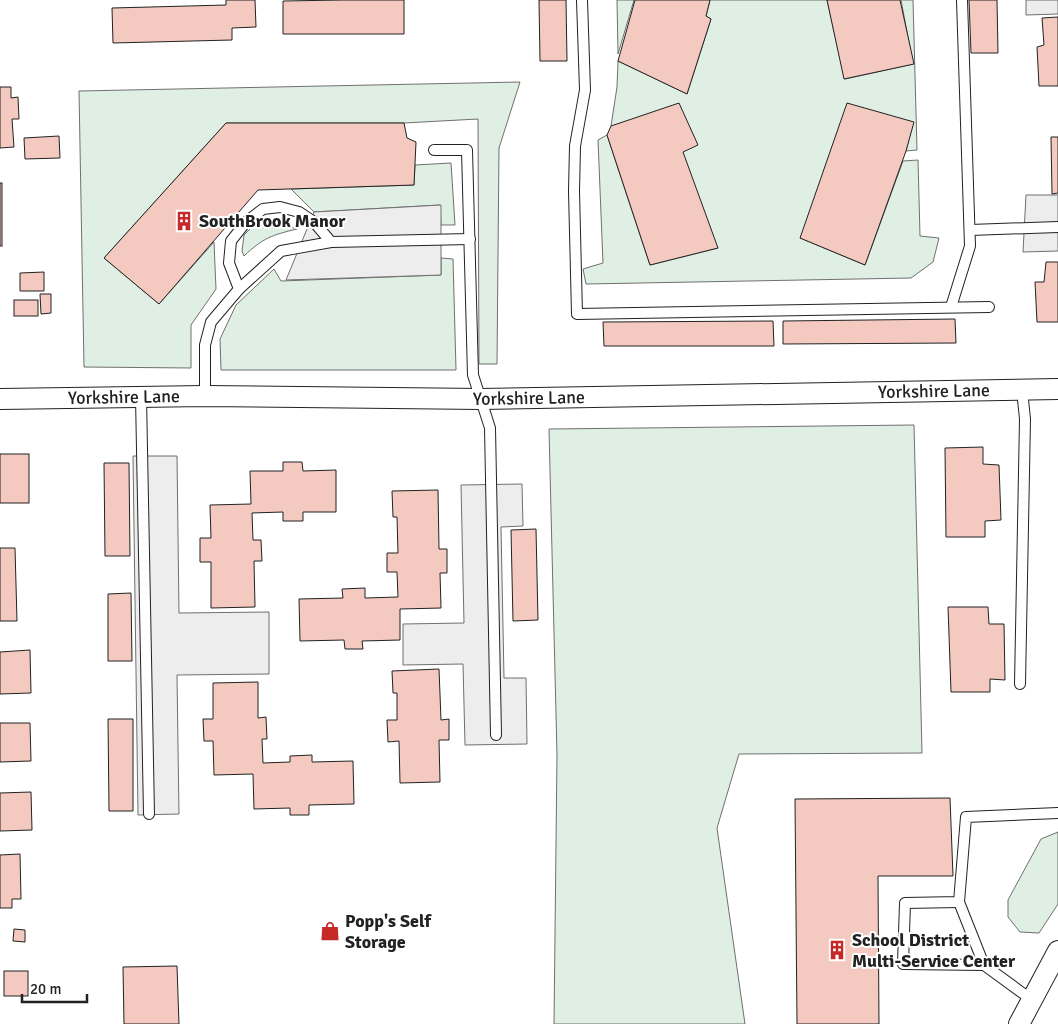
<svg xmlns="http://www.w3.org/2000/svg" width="1058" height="1024" viewBox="0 0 1058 1024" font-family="Signika,sans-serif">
<rect width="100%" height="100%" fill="#fff"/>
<g fill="#e0efe3" stroke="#6f6f6f">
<polygon points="617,0 634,0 618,54"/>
<polygon points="710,0 827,0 845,79 913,64 901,0 913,0 917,150 906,151 913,123 800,238 865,265 903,161 918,160 920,236 939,238 933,262 911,278 586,284 583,269 603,263 598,140 607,135 650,265 718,248 611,126 617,87 618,61 687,94 711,19 706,16"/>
<polygon points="520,82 499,148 497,364 479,364 478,119 404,123 226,123 104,258 159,304 214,242 216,289 191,325 191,368 84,367 79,91"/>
<polygon points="451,163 455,225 441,225 440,205 314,212 291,189 414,185 415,165"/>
<path d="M 264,220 L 276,222 L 297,229 C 272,235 263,238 244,256 L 242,251 L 244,235 L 253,226 Z"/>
<polygon points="441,258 453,259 456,370 221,370 220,339 236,305 274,269 281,281 441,275"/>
<polygon points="914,425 922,753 739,754 717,828 745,1024 554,1024 557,755 549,429"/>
<polygon points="1058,832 1058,904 1039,933 1020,932 1008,917 1008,900 1041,839"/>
</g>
<g fill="#ededed" stroke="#6f6f6f">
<polygon points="1026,0 1058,0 1058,14 1026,15"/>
<polygon points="1026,195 1058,195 1058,251 1023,252"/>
<polygon points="441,205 441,275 286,280 314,212"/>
<polygon points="133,456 177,456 179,613 269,612 269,674 177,675 179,814 138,815"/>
<polygon points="522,484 523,526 501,527 504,678 526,678 527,744 465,745 463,664 403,665 403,624 464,623 461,485"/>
</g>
<g fill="#f3c9c0" stroke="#222">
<polygon points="226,0 255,0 256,27 232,28 232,40 113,43 112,8 226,5"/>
<polygon points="343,0 404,0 404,34 283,34 283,1"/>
<polygon points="539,0 566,0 567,61 540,61"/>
<polygon points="635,0 710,0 706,16 711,19 687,94 618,61"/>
<polygon points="827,0 900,0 914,64 844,79"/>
<polygon points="969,0 997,0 998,53 971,53"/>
<polygon points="1058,17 1058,86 1039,86 1037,47 1044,45 1042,18"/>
<polygon points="0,87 11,87 11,98 18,97 19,119 12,119 14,147 0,148"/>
<polygon points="679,103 698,145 683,152 718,248 650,265 607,135 611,126"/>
<polygon points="847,103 914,122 906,151 865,265 800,238"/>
<polygon points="226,123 404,123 407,138 416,142 414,185 258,190 159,304 104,258"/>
<polygon points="59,136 60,158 25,159 24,138"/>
<polygon points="1051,137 1058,137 1058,193 1052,194"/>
<rect x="0" y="183" width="2" height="63"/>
<polygon points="1046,262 1058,262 1058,322 1037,322 1035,282 1044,282"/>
<polygon points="44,272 44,291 20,291 20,273"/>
<polygon points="40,294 51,294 51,313 41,314"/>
<rect x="14" y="300" width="24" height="16"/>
<polygon points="955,319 956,343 783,344 783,321"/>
<polygon points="773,321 774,346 604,346 603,322"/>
<polygon points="983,447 983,464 999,465 1001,520 985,521 985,537 946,537 945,448"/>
<rect x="0" y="454" width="29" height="49"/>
<polygon points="283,462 302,462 303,471 336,470 336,512 303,512 303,521 283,521 283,512 252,513 253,540 261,540 262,561 254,561 255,607 211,608 211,562 200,562 200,538 211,538 210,505 251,504 250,471 283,471"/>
<polygon points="104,463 129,463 130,556 105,556"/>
<polygon points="438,490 439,549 447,549 447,573 440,573 441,608 400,609 400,640 362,641 363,649 345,649 344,640 300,641 299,599 343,598 342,589 365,588 365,598 398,597 397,572 387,572 387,553 398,553 397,517 393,517 392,491"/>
<polygon points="536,529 538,620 513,621 511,530"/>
<polygon points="0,548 15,548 17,621 0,621"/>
<polygon points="131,593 132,661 108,661 108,594"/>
<polygon points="948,607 988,607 989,624 1004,624 1005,680 990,679 990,692 951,692"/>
<polygon points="30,650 31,693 0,694 0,652"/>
<polygon points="439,669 441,720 449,719 449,740 439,740 440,782 400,783 399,741 388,742 387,720 397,720 397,693 393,693 392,671"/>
<polygon points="258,682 258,718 266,717 267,739 262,739 263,763 290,762 290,756 312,755 312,762 353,761 354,804 309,805 309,815 290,815 290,808 254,809 253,774 214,775 213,741 204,741 203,719 213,719 213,683"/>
<polygon points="108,719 133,719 133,811 109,811"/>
<polygon points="0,723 30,723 31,761 0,762"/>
<polygon points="31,792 32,830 0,831 0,793"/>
<polygon points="950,798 953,876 878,876 879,1024 797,1024 795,799"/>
<polygon points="20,854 21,899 12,899 12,908 0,908 0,855"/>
<polygon points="14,929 25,930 25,942 13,941"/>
<polygon points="177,966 179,1024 124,1024 123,967"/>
<rect x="4" y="971" width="24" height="25"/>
</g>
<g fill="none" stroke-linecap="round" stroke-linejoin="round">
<defs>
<g id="service">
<polyline points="582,0 585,90 575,146 574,191 577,314 989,307"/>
<polyline points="434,150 467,150 473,375 490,428 496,735"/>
<polyline points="970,230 1058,227"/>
<polyline points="239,289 229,263 231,241 246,222 263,209 280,207 299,212 314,222 331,242"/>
<polyline points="951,307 970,246 962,0"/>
<polyline points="205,396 205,345 211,322 239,289 281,251 331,242 470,239"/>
<polyline points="141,397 149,814"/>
<polyline points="1020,684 1025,419 1022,390"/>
<polyline points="959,902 984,965"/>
<polyline points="1032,1000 984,965 903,964 905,903 959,902 966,817 1058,813"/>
</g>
<g id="minor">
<polyline points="0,399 205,396 481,399 1058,389"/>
<polyline points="1019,1024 1058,951"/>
</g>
</defs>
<use href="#service" stroke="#222" stroke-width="12"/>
<use href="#minor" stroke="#222" stroke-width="22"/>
<use href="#service" stroke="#fff" stroke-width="10"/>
<use href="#minor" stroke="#fff" stroke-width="20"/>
</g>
<defs>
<symbol id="building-bare" viewBox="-9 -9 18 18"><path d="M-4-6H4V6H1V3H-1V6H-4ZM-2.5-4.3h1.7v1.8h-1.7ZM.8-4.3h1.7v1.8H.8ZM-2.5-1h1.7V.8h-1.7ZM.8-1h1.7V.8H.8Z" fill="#c62828" stroke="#fff" stroke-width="2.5" paint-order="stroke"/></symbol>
<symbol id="shop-bare" viewBox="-9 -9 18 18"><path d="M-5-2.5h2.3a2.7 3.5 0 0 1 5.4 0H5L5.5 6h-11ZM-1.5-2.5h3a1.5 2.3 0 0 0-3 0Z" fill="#c62828" stroke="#fff" stroke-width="2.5" paint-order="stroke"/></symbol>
</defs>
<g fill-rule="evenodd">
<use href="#building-bare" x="170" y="207" width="28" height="28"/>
<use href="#shop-bare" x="316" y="917" width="28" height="28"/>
<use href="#building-bare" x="823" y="936" width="28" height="28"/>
</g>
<g text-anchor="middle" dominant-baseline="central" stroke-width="4" stroke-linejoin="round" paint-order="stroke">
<g font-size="18" font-weight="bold" fill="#222" stroke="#fff" text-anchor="start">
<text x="199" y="221">SouthBrook Manor</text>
<text x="345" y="921">Popp's Self<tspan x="345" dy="21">Storage</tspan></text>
<text x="852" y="940">School District<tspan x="852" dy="21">Multi-Service Center</tspan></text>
</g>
<g font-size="18" fill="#222" stroke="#fff">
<text transform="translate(934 391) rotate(-1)">Yorkshire Lane</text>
<text transform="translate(124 397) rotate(-1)">Yorkshire Lane</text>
<text transform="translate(529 398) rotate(-1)">Yorkshire Lane</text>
</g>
</g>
<path d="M22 994v8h65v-8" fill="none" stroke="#222222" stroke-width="2.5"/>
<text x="30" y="994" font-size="15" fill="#222222" stroke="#ffffff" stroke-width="4" paint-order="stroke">20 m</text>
</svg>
